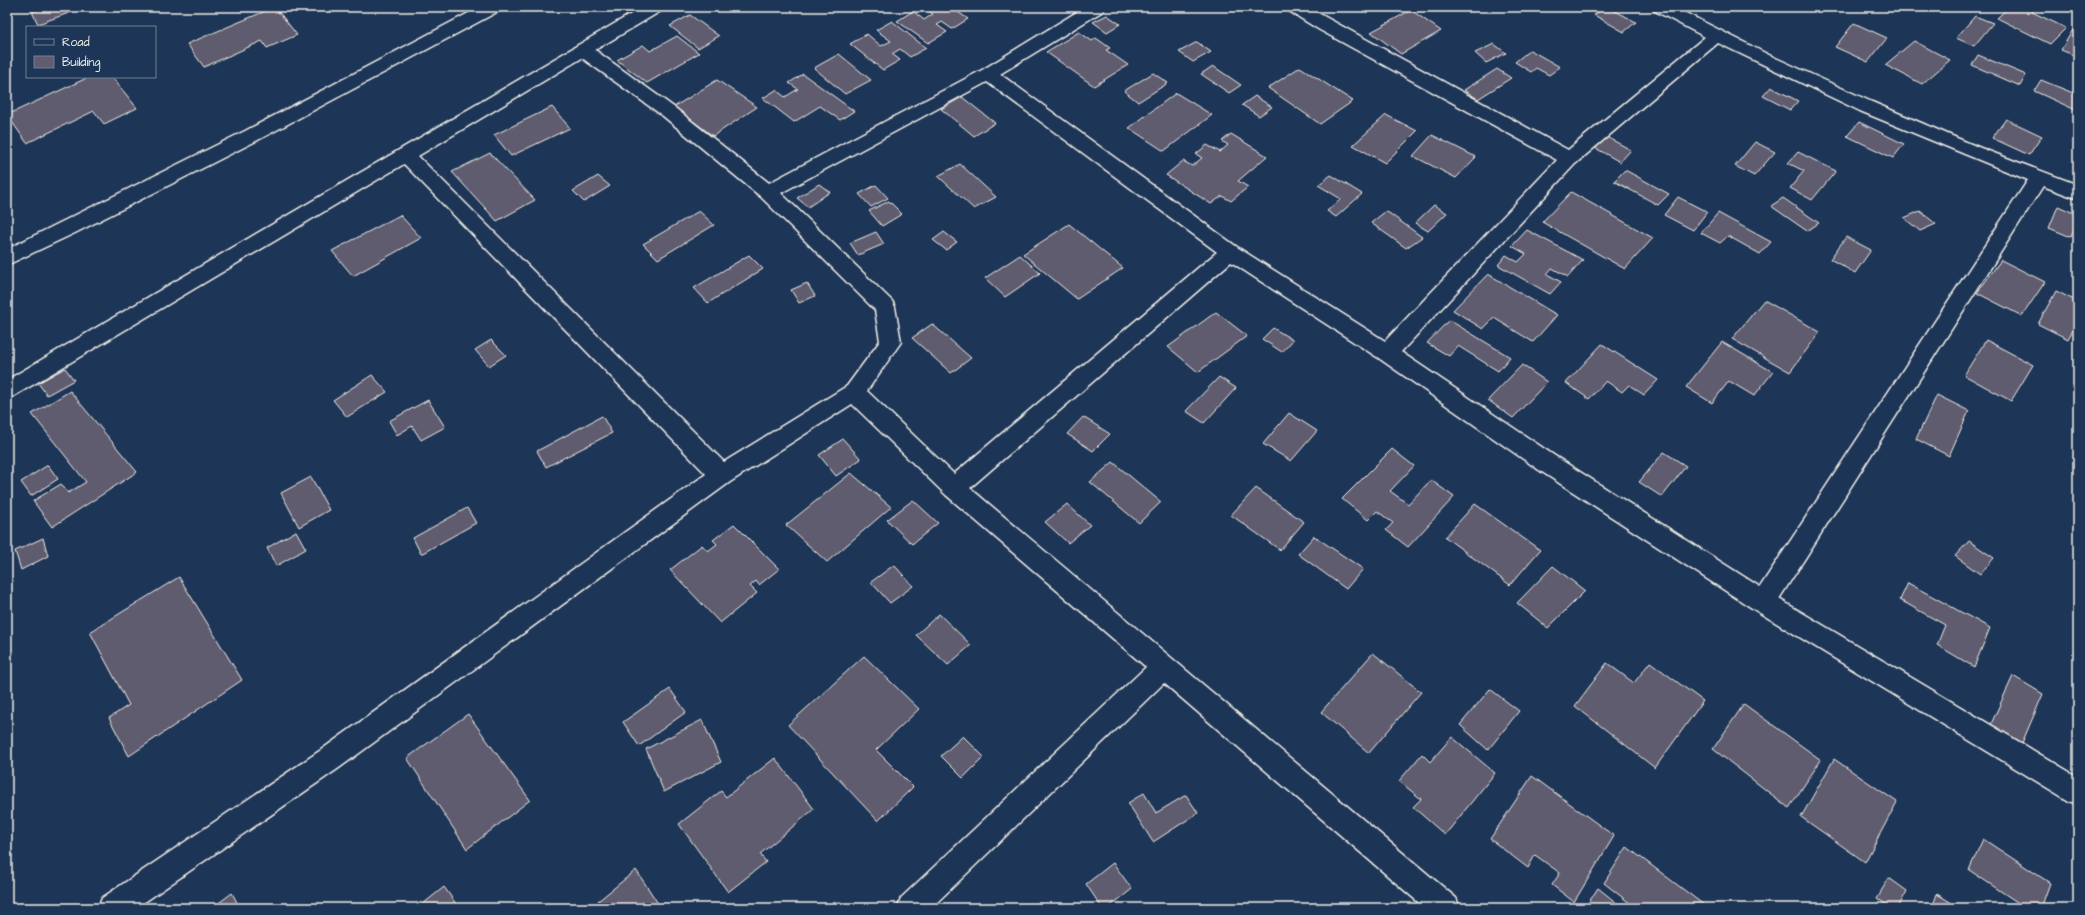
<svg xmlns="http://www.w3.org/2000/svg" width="2085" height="915" viewBox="0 0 2085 915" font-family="'Architects Daughter',sans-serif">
<rect width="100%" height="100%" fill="#1d3557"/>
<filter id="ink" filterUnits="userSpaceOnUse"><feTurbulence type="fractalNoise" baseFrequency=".025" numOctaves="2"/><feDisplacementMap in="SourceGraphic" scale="8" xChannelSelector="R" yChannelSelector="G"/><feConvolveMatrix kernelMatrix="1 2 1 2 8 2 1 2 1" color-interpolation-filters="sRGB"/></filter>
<g filter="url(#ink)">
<g fill="#615c6f" stroke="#f4f1e8">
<polygon points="47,7 79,7 80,9 38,24 32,12"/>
<polygon points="275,7 297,35 267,48 262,41 204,67 187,44"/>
<polygon points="922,7 951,7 968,19 952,29 942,22 937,25 947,32 928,43 897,21 913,11 924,20 933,14"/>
<polygon points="1605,7 1608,7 1636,22 1624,32 1594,15"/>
<polygon points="2009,7 2036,7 2032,12 2066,28 2050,44 1997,18"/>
<polygon points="1411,10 1441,31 1401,54 1371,32"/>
<polygon points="690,15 719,36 698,48 670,26"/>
<polygon points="1107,15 1120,24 1107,32 1093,22"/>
<polygon points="1975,16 1993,23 1974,46 1956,38"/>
<polygon points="892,21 926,48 910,57 900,49 892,54 900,60 883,70 850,44 867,34 881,46 891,41 876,30"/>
<polygon points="1854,23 1887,38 1868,62 1835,47"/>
<polygon points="2074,28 2078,30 2078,57 2061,50"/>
<polygon points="1079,32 1092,41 1096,38 1110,48 1106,50 1128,65 1094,86 1046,52"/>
<polygon points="677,36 699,53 647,83 617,60 643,45 650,51"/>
<polygon points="1914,41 1950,60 1922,84 1885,65"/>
<polygon points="1197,42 1211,52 1193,62 1179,52"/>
<polygon points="1494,44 1506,53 1486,63 1475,53"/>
<polygon points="1530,50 1560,67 1549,75 1536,68 1531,72 1515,62"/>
<polygon points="839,54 871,80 845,94 814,68"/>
<polygon points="1978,55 2026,75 2020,86 1972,65"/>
<polygon points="1213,66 1241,85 1229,93 1201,74"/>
<polygon points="1300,67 1353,101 1320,124 1268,88"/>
<polygon points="1497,69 1511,78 1478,99 1464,90"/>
<polygon points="1153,73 1168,83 1138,102 1124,91"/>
<polygon points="803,74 854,111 840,120 820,106 794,122 763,98 776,90 785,97 798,89 789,83"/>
<polygon points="89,77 112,77 137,108 104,124 94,111 27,143 7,115"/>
<polygon points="717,80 757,107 713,136 674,107"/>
<polygon points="2041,80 2078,95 2078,111 2034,91"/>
<polygon points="1771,87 1798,101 1790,110 1763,96"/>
<polygon points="1176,93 1212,115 1164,151 1129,128"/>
<polygon points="1255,96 1272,107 1259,116 1242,105"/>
<polygon points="962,97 995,123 974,136 941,109"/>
<polygon points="552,107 570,128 511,156 494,135"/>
<polygon points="1386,115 1417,131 1385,163 1353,145"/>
<polygon points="2006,119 2042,136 2029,155 1992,138"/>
<polygon points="1859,122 1904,144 1893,158 1847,136"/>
<polygon points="1231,134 1267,156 1238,181 1248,187 1231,201 1222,196 1211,204 1166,175 1183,161 1192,166 1202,158 1196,154 1207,145 1220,152 1228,145 1222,141"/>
<polygon points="1601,134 1631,150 1620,162 1590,145"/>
<polygon points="1432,135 1476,157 1456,178 1413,156"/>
<polygon points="1755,142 1775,152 1754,176 1735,166"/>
<polygon points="1798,152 1836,171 1812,200 1790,188 1804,171 1788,163"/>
<polygon points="490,153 535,200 497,221 452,172"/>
<polygon points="960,164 996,197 974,209 938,176"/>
<polygon points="1625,170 1669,194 1658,205 1614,181"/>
<polygon points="1331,175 1362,194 1336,217 1327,211 1341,199 1318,185"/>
<polygon points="598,176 610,186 584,202 573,191"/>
<polygon points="819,184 830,192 808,207 797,198"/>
<polygon points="876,185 888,198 871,207 859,194"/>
<polygon points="1571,192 1653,238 1625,269 1542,222"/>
<polygon points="1678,197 1707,212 1693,230 1664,215"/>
<polygon points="1783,198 1819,223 1807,231 1771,206"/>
<polygon points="889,201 902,214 882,226 869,211"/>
<polygon points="1434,205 1447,213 1428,231 1415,223"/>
<polygon points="2058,206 2078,215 2078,227 2075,226 2071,237 2049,228"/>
<polygon points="699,211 714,225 658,259 643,244"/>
<polygon points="1386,211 1422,237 1406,248 1371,223"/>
<polygon points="1920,211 1936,224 1920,231 1904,218"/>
<polygon points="1718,213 1771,242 1760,254 1728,236 1720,243 1701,233"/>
<polygon points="400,215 421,238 353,276 332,251"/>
<polygon points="1069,224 1123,268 1077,299 1023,254"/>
<polygon points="1527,230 1583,260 1568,277 1552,268 1547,274 1561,282 1550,294 1498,265 1506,255 1518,262 1526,254 1512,246"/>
<polygon points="876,232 884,244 858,255 850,243"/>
<polygon points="944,232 957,242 946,250 933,240"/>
<polygon points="1846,237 1871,250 1855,273 1830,259"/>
<polygon points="749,255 763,269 708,303 694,288"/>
<polygon points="1020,255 1040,273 1005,297 985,278"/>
<polygon points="2001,260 2045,282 2022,316 1977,293"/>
<polygon points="1488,274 1557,315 1533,342 1494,318 1483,329 1453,310"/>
<polygon points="807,283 815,296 799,303 791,290"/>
<polygon points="2056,291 2078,302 2078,320 2068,339 2038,324"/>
<polygon points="1764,300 1820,332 1790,372 1732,339"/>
<polygon points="1216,312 1247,336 1198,372 1168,347"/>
<polygon points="1449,320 1510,357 1498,371 1458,346 1449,356 1427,343"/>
<polygon points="932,324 971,358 951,373 912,338"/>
<polygon points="1273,328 1293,340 1282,352 1262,339"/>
<polygon points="491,340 506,355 489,366 475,350"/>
<polygon points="1986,340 2033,365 2011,401 1964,375"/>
<polygon points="1722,342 1773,372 1754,396 1729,381 1712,403 1686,387"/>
<polygon points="1602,344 1658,380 1644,395 1629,385 1622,392 1606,381 1589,399 1566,383"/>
<polygon points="1522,365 1547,382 1513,418 1488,400"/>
<polygon points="65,368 74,380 47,395 38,383"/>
<polygon points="372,375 387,392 347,417 333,400"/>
<polygon points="1219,377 1236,388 1204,423 1186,411"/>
<polygon points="70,391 137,472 52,527 33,501 61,484 68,493 86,482 32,414"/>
<polygon points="1937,395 1969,411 1949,456 1916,439"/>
<polygon points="428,400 445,427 421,440 412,426 397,435 389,421"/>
<polygon points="1289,413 1317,431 1291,461 1263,444"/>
<polygon points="602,416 612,433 546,467 537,451"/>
<polygon points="1083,417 1110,434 1093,451 1067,434"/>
<polygon points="843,439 861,459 836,476 819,455"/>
<polygon points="1392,449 1414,466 1390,491 1408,504 1431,480 1454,497 1408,547 1386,530 1393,523 1377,511 1368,520 1342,499"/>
<polygon points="1664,452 1686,466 1662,497 1639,482"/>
<polygon points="1113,462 1161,502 1139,523 1090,482"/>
<polygon points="48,465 58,479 31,496 21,482"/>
<polygon points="851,473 891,507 827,562 786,525"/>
<polygon points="311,477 329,510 299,527 281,493"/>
<polygon points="1256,488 1304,522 1280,550 1231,515"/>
<polygon points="913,500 938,523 912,544 887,520"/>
<polygon points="1067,504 1090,525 1068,543 1045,522"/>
<polygon points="1475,504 1540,550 1510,585 1445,537"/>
<polygon points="467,508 476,523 421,554 413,538"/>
<polygon points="734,524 779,569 759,585 756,581 750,586 757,593 720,623 670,570 702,545 708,551 717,544 713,540"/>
<polygon points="296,531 306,549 276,566 267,548"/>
<polygon points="1314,536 1363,569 1346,589 1298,554"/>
<polygon points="43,538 48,556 21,570 15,551"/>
<polygon points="1969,541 1994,558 1980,574 1955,556"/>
<polygon points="894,565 913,586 890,603 871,582"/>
<polygon points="1553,566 1585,591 1548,628 1517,603"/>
<polygon points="179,577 242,680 129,756 109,718 129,705 90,632"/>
<polygon points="1908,583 1990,628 1974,667 1937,645 1945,625 1900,600"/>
<polygon points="939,614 971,645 948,665 916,635"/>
<polygon points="1373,653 1421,692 1369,753 1321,712"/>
<polygon points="864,656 919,709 876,750 913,787 878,821 788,725"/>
<polygon points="1650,662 1703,701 1655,768 1575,706 1607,663 1634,683"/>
<polygon points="2013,676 2043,694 2022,743 1991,724"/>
<polygon points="670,689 686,712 639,746 623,722"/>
<polygon points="1490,689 1519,711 1488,750 1460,725"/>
<polygon points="1744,704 1821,760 1789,808 1713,749"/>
<polygon points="468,714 530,800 467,849 407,758"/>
<polygon points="702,720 721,762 664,792 646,749"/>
<polygon points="963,736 984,757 963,778 941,756"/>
<polygon points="1452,737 1495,773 1445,835 1413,807 1421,799 1399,781 1422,754 1430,762"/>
<polygon points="775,758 814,809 760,854 766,862 728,892 679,824 721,791 726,797"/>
<polygon points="1834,759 1897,802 1865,862 1801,817"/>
<polygon points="1532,776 1614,836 1574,902 1552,885 1560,873 1535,855 1528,868 1490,839"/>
<polygon points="1144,793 1156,813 1186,795 1198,813 1153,842 1128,803"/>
<polygon points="1983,839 2050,883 2041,908 2026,908 1969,870"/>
<polygon points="1627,847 1708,908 1636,908 1604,883"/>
<polygon points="1113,863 1132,889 1108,908 1102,908 1086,884"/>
<polygon points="636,870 661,908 594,908 592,906"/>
<polygon points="1889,878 1907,891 1898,908 1891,908 1877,898"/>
<polygon points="444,887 459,908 418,908"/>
<polygon points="1598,888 1623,908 1585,908"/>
<polygon points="232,893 240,908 212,908"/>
<polygon points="1937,894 1960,908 1932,908"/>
</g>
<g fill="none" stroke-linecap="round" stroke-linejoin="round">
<defs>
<g id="minor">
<polygon points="480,7 501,7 499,11 258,140 75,233 7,265 7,249 245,131"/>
<path d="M 643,7 L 663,7 L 661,11 L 595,50 L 675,108 L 769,183 L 982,70 L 1085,7 L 1105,7 L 1103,11 L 1000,74 L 1237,247 L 1385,341 L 1557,160 L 1318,29 L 1289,11 L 1287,7 L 1307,7 L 1568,150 L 1705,37 L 1655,11 L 1653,7 L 1674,7 L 1769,55 L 1872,102 L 1978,147 L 2078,185 L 2078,199 L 2043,186 L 1779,599 L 2078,777 L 2078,805 L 2069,801 L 1755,610 L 1539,470 L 1380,359 L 1231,262 L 970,488 L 1456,898 L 1460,908 L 1425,908 L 1164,683 L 931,908 L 897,908 L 901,898 L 1146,667 L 946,495 L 852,404 L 730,482 L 339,768 L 136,908 L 98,908 L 102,898 L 321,750 L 706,474 L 404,164 L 14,396 L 7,399 L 7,380 ZM 1718,43 L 1860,111 L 2028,180 L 1760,587 L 1555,456 L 1401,352 L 1575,164 ZM 582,58 L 663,116 L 761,197 L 875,310 L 880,341 L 847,386 L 724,462 L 418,156 ZM 987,82 L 1217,252 L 954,474 L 867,391 L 901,342 L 895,307 L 892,301 L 781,193 Z"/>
</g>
</defs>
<use href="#minor" stroke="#f4f1e8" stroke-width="3"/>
<use href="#minor" fill="#1d3557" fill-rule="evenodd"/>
</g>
</g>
<rect width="2085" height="915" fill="none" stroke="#1d3557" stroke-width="24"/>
<rect x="12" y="12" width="2061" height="891" fill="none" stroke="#f4f1e8" stroke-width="1.5" filter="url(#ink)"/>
<rect x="26" y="26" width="130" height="52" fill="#1d3557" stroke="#738091"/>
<rect x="34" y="39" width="20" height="6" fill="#1d3557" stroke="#738091"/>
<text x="62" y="46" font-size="12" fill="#f4f1e8">Road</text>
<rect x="34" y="56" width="20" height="12" fill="#615c6f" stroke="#738091"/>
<text x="62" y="66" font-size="12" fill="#f4f1e8">Building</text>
</svg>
